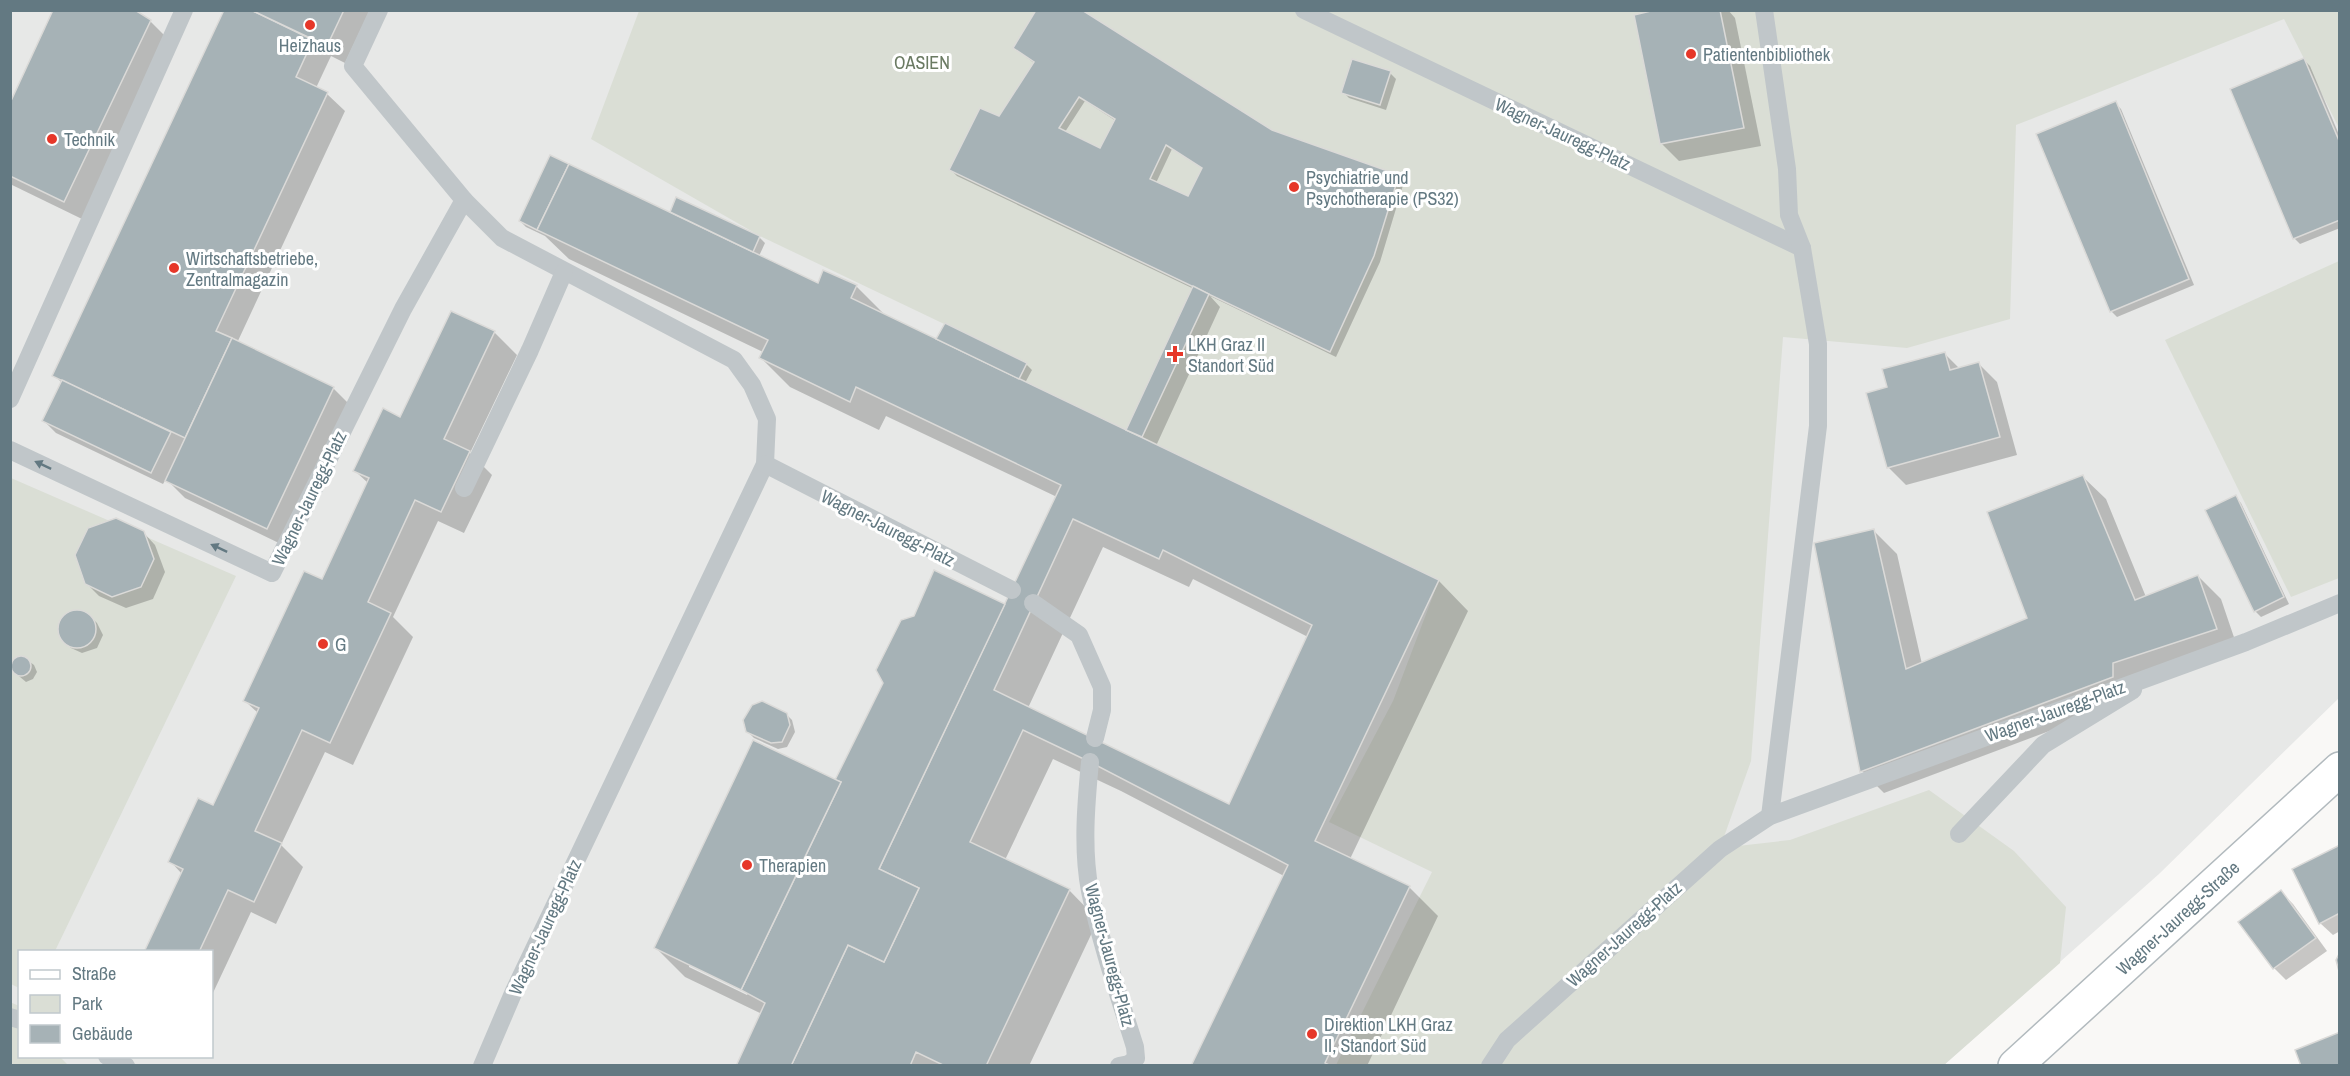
<svg xmlns="http://www.w3.org/2000/svg" width="2350" height="1076" viewBox="0 0 2350 1076" font-family="'Archivo Narrow',sans-serif">
<rect width="100%" height="100%" fill="#f9f8f6"/>
<path fill="#e7e8e7" fill-rule="evenodd" d="M 10,11 L 2339,11 L 2339,698 L 2159,874 L 1944,1065 L 11,1065 ZM 20,952 L 212,952 L 212,1056 L 20,1056 Z"/>
<g fill="#daded5">
<polygon points="639,11 2339,11 2339,128 2284,19 2016,125 2010,319 1907,348 1783,337 1751,761 1720,848 1790,840 1929,790 2014,851 2066,907 2060,963 1944,1065 1336,1065 1432,872 1329,822 1393,701 1439,580 1019,379 1026,363 760,236 591,139"/>
<polygon points="2339,261 2339,578 2291,597 2165,340"/>
<polygon points="11,478 236,576 55,951 20,952 19,988 11,984"/>
<polygon points="10,1002 19,1006 20,1056 60,1057 68,1065 11,1065"/>
</g>
<g fill="#0003" fill-rule="evenodd">
<polygon points="225,10 370,10 345,63 331,56 316,88 327,94 345,111 237,343 333,388 351,406 285,546 185,498 166,479 163,484 56,433 44,421 62,383 54,375"/>
<polygon points="1663,10 1728,10 1735,18 1761,146 1679,161 1661,143"/>
<polygon points="150,21 168,39 82,219 10,184 10,106"/>
<path d="M 1015,48 L 1271,131 L 1398,176 L 1404,182 L 1380,262 L 1336,357 L 1210,296 L 1220,307 L 1156,446 L 1439,581 L 1468,611 L 1350,859 L 1409,887 L 1438,916 L 1367,1066 L 1192,1066 L 1284,876 L 1121,791 L 1053,759 L 1005,860 L 1069,890 L 1098,920 L 1029,1066 L 738,1066 L 762,1014 L 685,977 L 656,948 L 836,781 L 1005,606 L 1057,497 L 886,416 L 879,430 L 790,387 L 761,358 L 763,352 L 569,259 L 545,236 L 526,227 L 520,221 L 670,214 L 677,199 L 760,238 L 765,243 L 759,256 L 818,285 L 856,286 L 886,316 L 943,344 L 1026,364 L 1032,370 L 1025,383 L 1126,432 L 1194,289 L 957,176 L 951,170 L 999,118 L 1035,64 ZM 1085,101 L 1116,121 L 1101,150 L 1065,132 ZM 1172,149 L 1203,169 L 1189,198 L 1156,183 ZM 1103,547 L 1189,587 L 1193,579 L 1308,637 L 1229,806 L 1028,708 ZM 689,963 L 749,992 L 747,995 L 689,967 Z"/>
<polygon points="2304,60 2310,66 2340,137 2340,228 2300,244 2294,238"/>
<polygon points="1390,73 1396,79 1386,110 1349,98 1343,92"/>
<polygon points="2115,103 2121,109 2194,285 2117,317 2111,311"/>
<polygon points="494,332 517,355 470,453 492,475 464,533 438,521 393,617 413,637 353,765 325,752 281,845 303,867 276,924 251,912 212,995 212,952 145,952 182,874 170,861 213,807 258,713 245,701 322,581 368,483 355,471 401,419"/>
<polygon points="1945,354 1960,369 1979,364 1997,382 2017,455 1906,485 1888,467 1889,388"/>
<polygon points="2083,477 2106,499 2146,597 2198,576 2221,599 2239,652 2135,686 2135,699 1884,793 1862,771 1874,531 1897,554 1922,664 2029,619"/>
<polygon points="2235,497 2241,503 2289,604 2261,617 2255,611"/>
<polygon points="143,532 155,545 165,572 153,599 126,608 99,596 86,583"/>
<polygon points="77,611 90,616 97,623 103,635 97,648 82,653 71,648 65,642 59,630 64,616"/>
<polygon points="22,656 34,665 37,672 33,679 26,682 13,671 11,665 14,659"/>
<polygon points="786,714 792,720 795,732 787,747 778,749 754,738 747,731"/>
<polygon points="2340,847 2340,931 2333,935 2320,923"/>
<polygon points="2281,892 2293,904 2327,951 2286,980 2274,968 2240,922"/>
</g>
<g fill="#a6b2b6" stroke="#dbdad8" stroke-width="1.5" fill-rule="evenodd">
<polygon points="53,10 135,10 151,20 64,202 10,176 10,103"/>
<polygon points="224,10 251,10 313,40 296,77 328,92 216,331 232,338 185,438 52,376"/>
<polygon points="251,10 344,10 327,46"/>
<path d="M 1036,10 L 1082,10 L 1272,130 L 1399,175 L 1374,256 L 1330,352 L 949,170 L 980,108 L 999,116 L 1034,62 L 1013,48 ZM 1079,97 L 1115,119 L 1100,148 L 1059,128 ZM 1166,145 L 1202,168 L 1188,196 L 1150,179 Z"/>
<polygon points="1655,10 1720,10 1744,128 1660,144 1634,15"/>
<polygon points="2304,58 2340,143 2340,220 2293,239 2230,89"/>
<polygon points="1352,59 1391,71 1380,105 1341,93"/>
<polygon points="2116,101 2189,279 2110,312 2036,134"/>
<polygon points="550,155 569,164 537,230 519,221"/>
<path d="M 569,164 L 818,283 L 823,270 L 857,285 L 851,298 L 1439,580 L 1315,841 L 1410,886 L 1325,1063 L 1331,1066 L 1191,1066 L 1288,865 L 1090,762 L 1023,730 L 970,842 L 1070,889 L 986,1066 L 945,1066 L 916,1052 L 910,1066 L 791,1066 L 848,945 L 884,962 L 919,888 L 879,869 L 1061,485 L 856,387 L 850,402 L 759,358 L 768,340 L 537,230 ZM 1073,519 L 1159,559 L 1163,550 L 1312,625 L 1229,804 L 994,690 Z"/>
<polygon points="676,197 760,236 753,252 670,212"/>
<polygon points="1193,286 1209,294 1142,437 1126,430"/>
<polygon points="451,311 495,331 444,439 470,451 441,512 415,500 368,602 391,613 330,743 302,730 255,831 282,843 254,902 228,890 199,952 144,952 183,869 168,862 198,798 213,805 259,708 243,701 304,571 322,579 369,478 353,471 383,408 400,417"/>
<polygon points="945,323 1027,363 1019,379 936,339"/>
<polygon points="232,338 334,387 267,529 165,481"/>
<polygon points="1945,352 1950,370 1979,362 2000,437 1887,468 1866,393 1887,387 1882,369"/>
<polygon points="62,380 171,432 151,473 42,421"/>
<polygon points="2083,475 2135,600 2198,575 2217,629 2113,663 2113,677 1860,772 1814,543 1874,529 1906,669 2027,618 1987,512"/>
<polygon points="2236,495 2284,597 2254,612 2205,510"/>
<polygon points="116,518 144,531 154,559 141,587 112,597 85,584 75,555 88,528"/>
<polygon points="934,570 1005,604 879,869 919,888 884,962 848,945 791,1066 736,1066 765,1003 741,990 841,782 835,780 883,683 876,670 901,620 914,616"/>
<circle cx="77" cy="629" r="19"/>
<circle cx="21" cy="666" r="10"/>
<polygon points="762,701 787,713 790,725 782,742 771,743 746,732 743,720 752,705"/>
<polygon points="753,740 841,782 741,990 654,948"/>
<polygon points="2340,845 2340,913 2319,924 2292,869"/>
<polygon points="2281,890 2316,938 2273,969 2238,922"/>
<polygon points="2340,952 2340,975 2336,960"/>
<polygon points="2340,1032 2340,1066 2301,1066 2295,1050"/>
</g>
<g fill="none" stroke-linecap="round" stroke-linejoin="round">
<defs>
<g id="secondary">
<path id="s1" d="M 2015,1066 L 2340,769"/>
</g>
</defs>
<use href="#secondary" stroke="#b2babe" stroke-width="36"/>
<g stroke="#c0c6c9" stroke-width="18">
<polyline points="1304,10 1802,248"/>
<polyline points="1764,10 1787,169 1789,215 1802,248 1818,344 1818,426 1770,816"/>
<polyline points="464,200 502,238 734,360 752,385 767,419 765,464 514,991 482,1066"/>
<polyline points="10,399 184,10"/>
<polyline points="10,450 272,573 403,309 464,200 353,66 379,10"/>
<polyline points="765,464 1012,590"/>
<polyline points="464,488 530,350 564,272"/>
<polyline points="1033,603 1079,635 1102,687 1102,710 1095,738"/>
<path d="M 1090,762 C 1086,804 1082,849 1090,891 C 1101,944 1119,996 1135,1047 L 1136,1058 L 1129,1064 L 1119,1066"/>
<polyline points="1959,834 2043,745 2133,690"/>
<polyline points="10,1017 20,1020"/>
<polyline points="107,1056 126,1066"/>
<polyline points="1490,1066 1507,1040 1720,849 1770,816 2246,642 2340,603"/>
</g>
<use href="#secondary" stroke="#fff" stroke-width="33"/>
</g>
<defs><path id="oneway-solid" d="M-6-.8H1V-3.2L6.5 0L1 3.2V.8H-6Z" transform="scale(1.5)"/></defs>
<g fill="#637982">
<use href="#oneway-solid" transform="translate(43 465) rotate(-155)"/>
<use href="#oneway-solid" transform="translate(219 548) rotate(-155)"/>
</g>
<g fill="#e63729" stroke="#fff" stroke-width="2">
<circle cx="310" cy="25" r="6"/>
<circle cx="1691" cy="54" r="6"/>
<circle cx="52" cy="139" r="6"/>
<circle cx="1294" cy="187" r="6"/>
<circle cx="174" cy="268" r="6"/>
<path d="M1172 345h6v6h6v6h-6v6h-6v-6h-6v-6h6z"/>
<circle cx="323" cy="644" r="6"/>
<circle cx="747" cy="865" r="6"/>
<circle cx="1312" cy="1034" r="6"/>
</g>
<g text-anchor="middle" dominant-baseline="central" stroke-width="6" stroke-linejoin="round" paint-order="stroke">
<g font-size="18" fill="#637982" stroke="#fff" text-anchor="start">
<text x="310" y="45" text-anchor="middle">Heizhaus</text>
<text x="1703" y="54">Patientenbibliothek</text>
<text x="64" y="139">Technik</text>
<text x="1306" y="177">Psychiatrie und<tspan x="1306" dy="21">Psychotherapie (PS32)</tspan></text>
<text x="186" y="258">Wirtschaftsbetriebe,<tspan x="186" dy="21">Zentralmagazin</tspan></text>
<text x="1188" y="344">LKH Graz II<tspan x="1188" dy="21">Standort Süd</tspan></text>
<text x="335" y="644">G</text>
<text x="759" y="865">Therapien</text>
<text x="1324" y="1024">Direktion LKH Graz<tspan x="1324" dy="21">II, Standort Süd</tspan></text>
</g>
<g font-size="18" fill="#6a7a62" stroke="#fff">
<text x="922" y="62">OASIEN</text>
</g>
<g font-size="18" fill="#637982" stroke="#fff">
<text transform="translate(1563 134) rotate(25)">Wagner-Jauregg-Platz</text>
<text transform="translate(309 498) rotate(-64)">Wagner-Jauregg-Platz</text>
<text transform="translate(888 528) rotate(27)">Wagner-Jauregg-Platz</text>
<text transform="translate(2055 711) rotate(-20)">Wagner-Jauregg-Platz</text>
<text stroke="none"><textPath href="#s1" startOffset="220">Wagner-Jauregg-Straße</textPath></text>
<text transform="translate(545 927) rotate(-65)">Wagner-Jauregg-Platz</text>
<text transform="translate(1624 934) rotate(-42)">Wagner-Jauregg-Platz</text>
<text transform="translate(1110 955) rotate(75)">Wagner-Jauregg-Platz</text>
</g>
</g>
<rect width="2350" height="1076" fill="none" stroke="#637982" stroke-width="24"/>
<rect x="18" y="950" width="195" height="108" fill="#ffffff" stroke="#c1c9cd" stroke-width="1.5"/>
<rect x="30" y="970" width="30" height="9" fill="#ffffff" stroke="#c1c9cd" stroke-width="1.5"/>
<text x="72" y="980" font-size="18" fill="#637982">Straße</text>
<rect x="30" y="995" width="30" height="18" fill="#daded5" stroke="#c1c9cd" stroke-width="1.5"/>
<text x="72" y="1010" font-size="18" fill="#637982">Park</text>
<rect x="30" y="1025" width="30" height="18" fill="#a6b2b6" stroke="#c1c9cd" stroke-width="1.5"/>
<text x="72" y="1040" font-size="18" fill="#637982">Gebäude</text>
</svg>
